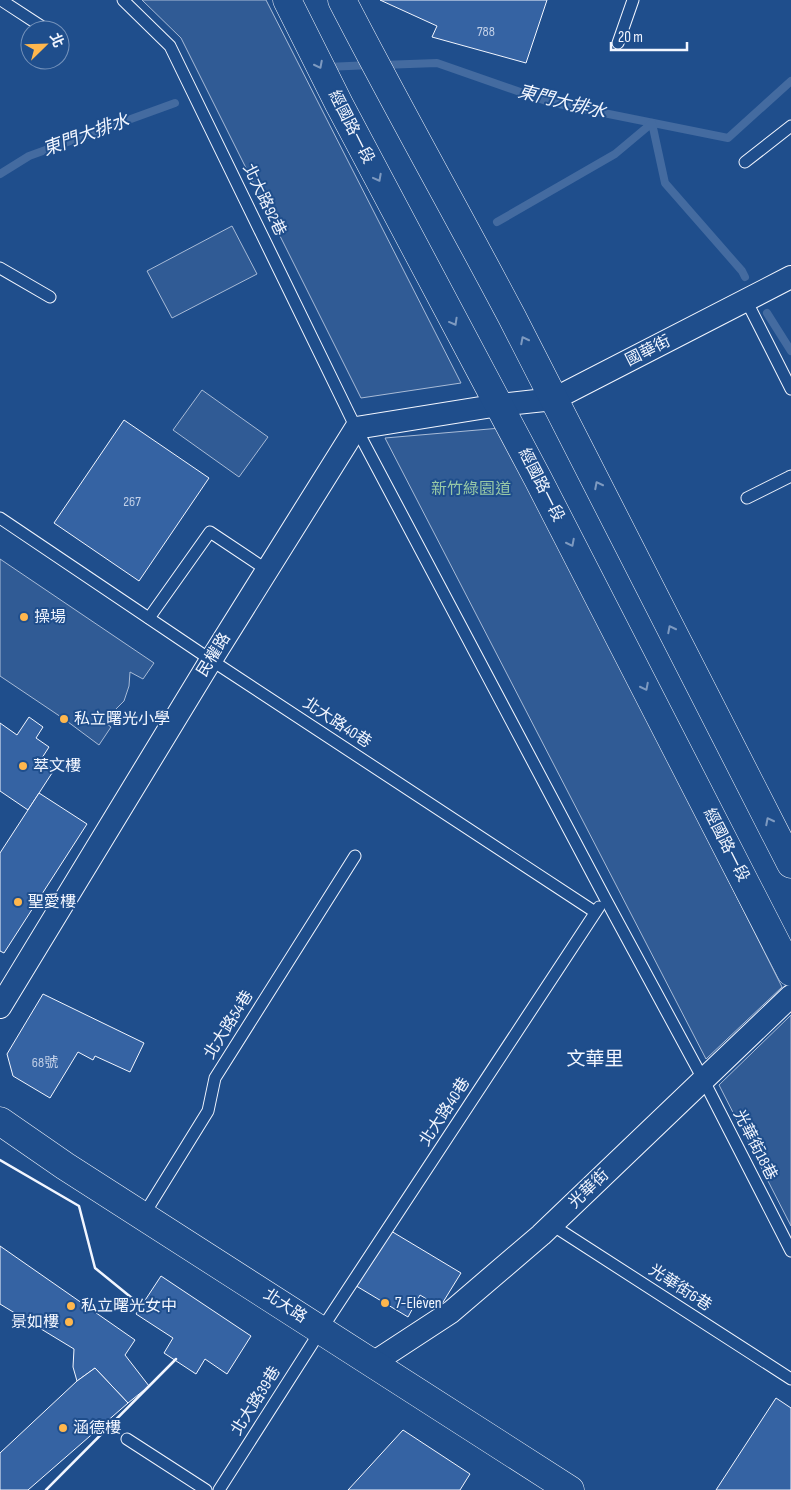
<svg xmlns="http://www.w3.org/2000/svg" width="791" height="1490" viewBox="0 0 791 1490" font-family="'Sofia Sans Condensed','Noto Sans TC',sans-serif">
<rect width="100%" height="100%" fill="#1f4e8c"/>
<g fill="#305b95" stroke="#a8bbd7">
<polygon points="142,0 266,0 461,383 361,398 181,38"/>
<polygon points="232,226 257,274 172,318 147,271"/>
<polygon points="202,390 268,437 239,477 173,430"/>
<polygon points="501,428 782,987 706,1059 385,438"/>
<polygon points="0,559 154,663 143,679 130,672 129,686 124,701 113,712 99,718 111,727 99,745 64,719 0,676"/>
<polygon points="791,1015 791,1226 719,1085"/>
</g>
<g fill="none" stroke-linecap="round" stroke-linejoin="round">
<g stroke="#446ba0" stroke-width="8">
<polyline points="382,65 437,63 549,102 728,138 791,81"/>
<polyline points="327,67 371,65"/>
<polyline points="0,174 29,156 175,103"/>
<polyline points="497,222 615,154 652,123 665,183 742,271 745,277"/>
<polyline points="767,313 791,351"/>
</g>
</g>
<g fill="#3563a3" stroke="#f2f6ff">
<polygon points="380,0 547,0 526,63 432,37 437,26"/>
<polygon points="124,420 209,478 139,581 54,523"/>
<polygon points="29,717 43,727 36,738 49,747 40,761 54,770 28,810 0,791 0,723 17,735"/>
<polygon points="39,793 87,824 4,953 0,951 0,853"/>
<polygon points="43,994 144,1043 130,1072 95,1056 93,1060 78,1052 50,1098 13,1076 7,1054"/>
<polygon points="386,1228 461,1273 440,1307 420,1295 408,1317 353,1284"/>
<polygon points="0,1246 135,1340 125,1355 149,1386 128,1403 95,1368 77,1381 73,1367 74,1349 0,1304"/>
<polygon points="161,1276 251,1336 227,1374 205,1359 196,1374 164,1353 173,1338 136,1314"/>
<polygon points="95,1368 128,1403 28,1490 0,1490 0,1453 77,1381"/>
<polygon points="776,1398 791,1408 791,1490 716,1490"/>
<polygon points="403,1430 470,1474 460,1490 348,1490"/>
</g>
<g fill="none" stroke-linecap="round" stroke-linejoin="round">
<defs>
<g id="service">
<polyline points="1,0 47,30"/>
<polyline points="123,0 170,46 356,428 605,898 703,1079 791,1251"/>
<polyline points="618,43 633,0"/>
<polyline points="745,162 791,126"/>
<polyline points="0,268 50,297"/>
<polyline points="746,300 791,389"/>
<polyline points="747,498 791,476"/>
<polyline points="0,518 211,660 595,912"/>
<polyline points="149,618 210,532 267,570"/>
<polyline points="143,1216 208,1111 215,1078 355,856"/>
<polyline points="552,1225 791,1379"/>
<polyline points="127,1439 206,1490"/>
<polyline points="219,1490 321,1330 599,907"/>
</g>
<g id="minor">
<polyline points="0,1007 211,660 356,428 499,405 554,399 791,277"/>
<polyline points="373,1363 451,1312 541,1235 791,996"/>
</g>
<polyline id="tertiary" points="0,1121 65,1166 570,1490"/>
<g id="primary">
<polyline points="287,0 339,104 538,479 791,972"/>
<path d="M 342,0 C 397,107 456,211 512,317 L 791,864"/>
</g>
</defs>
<use href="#service" stroke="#f2f6ff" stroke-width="13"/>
<use href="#minor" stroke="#f2f6ff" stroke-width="24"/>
<use href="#tertiary" stroke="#f2f6ff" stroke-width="29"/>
<use href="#primary" stroke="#f2f6ff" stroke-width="29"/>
<use href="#service" stroke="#1f4e8c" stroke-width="11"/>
<use href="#minor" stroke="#1f4e8c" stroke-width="22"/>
<use href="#tertiary" stroke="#1f4e8c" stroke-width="28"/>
<use href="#primary" stroke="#1f4e8c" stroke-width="28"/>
<g stroke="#f2f6ff" stroke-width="2.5">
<polyline points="0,1160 79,1206 95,1268 143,1307"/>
<polyline points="46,1490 176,1359"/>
</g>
</g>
<defs><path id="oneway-chevron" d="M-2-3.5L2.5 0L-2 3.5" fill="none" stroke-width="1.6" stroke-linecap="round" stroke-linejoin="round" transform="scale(1.25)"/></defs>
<g stroke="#7e9ac0">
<use href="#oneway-chevron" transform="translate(319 65) rotate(63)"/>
<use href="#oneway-chevron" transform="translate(378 178) rotate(62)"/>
<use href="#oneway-chevron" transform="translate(454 322) rotate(61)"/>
<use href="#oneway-chevron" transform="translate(524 340) rotate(-117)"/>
<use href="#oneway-chevron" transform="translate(598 485) rotate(-117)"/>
<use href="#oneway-chevron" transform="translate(571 543) rotate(63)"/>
<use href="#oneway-chevron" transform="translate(671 629) rotate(-117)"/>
<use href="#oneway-chevron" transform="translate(645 687) rotate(63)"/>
<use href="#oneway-chevron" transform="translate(769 821) rotate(-117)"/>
</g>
<g fill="#ffb74d" stroke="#1f4e8c" stroke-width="2">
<circle cx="24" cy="617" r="5"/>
<circle cx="64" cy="719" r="5"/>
<circle cx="23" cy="766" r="5"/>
<circle cx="18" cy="902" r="5"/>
<circle cx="385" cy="1303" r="5"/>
<circle cx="71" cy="1306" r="5"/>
<circle cx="69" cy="1322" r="5"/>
<circle cx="63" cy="1428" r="5"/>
</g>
<g text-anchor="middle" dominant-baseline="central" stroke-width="4" stroke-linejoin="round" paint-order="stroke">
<g font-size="14" fill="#c3d1e8">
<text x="486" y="31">788</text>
<text x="132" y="501">267</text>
<text x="45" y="1062">68號</text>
</g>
<g font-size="16" fill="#f2f6ff" stroke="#1f4e8c">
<text transform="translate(351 127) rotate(63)">經國路一段</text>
<text transform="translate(264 200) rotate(64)">北大路92巷</text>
<text transform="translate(648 351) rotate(-27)">國華街</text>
<text transform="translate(541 485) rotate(63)">經國路一段</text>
<text transform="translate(214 655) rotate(-58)">民權路</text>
<text transform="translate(337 723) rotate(33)">北大路40巷</text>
<text transform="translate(726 845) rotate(63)">經國路一段</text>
<text transform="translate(229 1025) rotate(-58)">北大路54巷</text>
<text transform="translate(445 1112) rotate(-57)">北大路40巷</text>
<text transform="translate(755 1145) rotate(63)">光華街18巷</text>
<text transform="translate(589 1189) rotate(-44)">光華街</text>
<text transform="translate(680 1288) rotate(33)">光華街6巷</text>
<text transform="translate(285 1306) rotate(33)">北大路</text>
<text transform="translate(256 1401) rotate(-58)">北大路39巷</text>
</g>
<g font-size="16" fill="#97c8a6" stroke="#1f4e8c">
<text x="471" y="489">新竹綠園道</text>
</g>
<g font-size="16" fill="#f2f6ff" stroke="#1f4e8c" text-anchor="start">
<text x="34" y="617">操場</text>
<text x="74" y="719">私立曙光小學</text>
<text x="33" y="766">萃文樓</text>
<text x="28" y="902">聖愛樓</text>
<text x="395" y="1303">7-Eleven</text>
<text x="81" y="1306">私立曙光女中</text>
<text x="59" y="1322" text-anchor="end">景如樓</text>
<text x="73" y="1428">涵德樓</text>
</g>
<g font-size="18" font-style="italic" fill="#f2f6ff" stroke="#1f4e8c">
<text transform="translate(562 102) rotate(14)">東門大排水</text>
<text transform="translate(86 135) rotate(-20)">東門大排水</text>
</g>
<g font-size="19" fill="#f2f6ff" stroke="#1f4e8c">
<text x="595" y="1059">文華里</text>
</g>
</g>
<g transform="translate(45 45) rotate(67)"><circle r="24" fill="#1f4e8c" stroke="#7391ba"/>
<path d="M0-4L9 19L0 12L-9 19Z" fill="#ffb74d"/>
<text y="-8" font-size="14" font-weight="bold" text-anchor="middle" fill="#f2f6ff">北</text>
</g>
<path d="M611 42v8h76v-8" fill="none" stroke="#f2f6ff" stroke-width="2.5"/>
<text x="618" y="42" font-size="15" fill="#f2f6ff" stroke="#1f4e8c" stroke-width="4" paint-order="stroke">20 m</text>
</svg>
